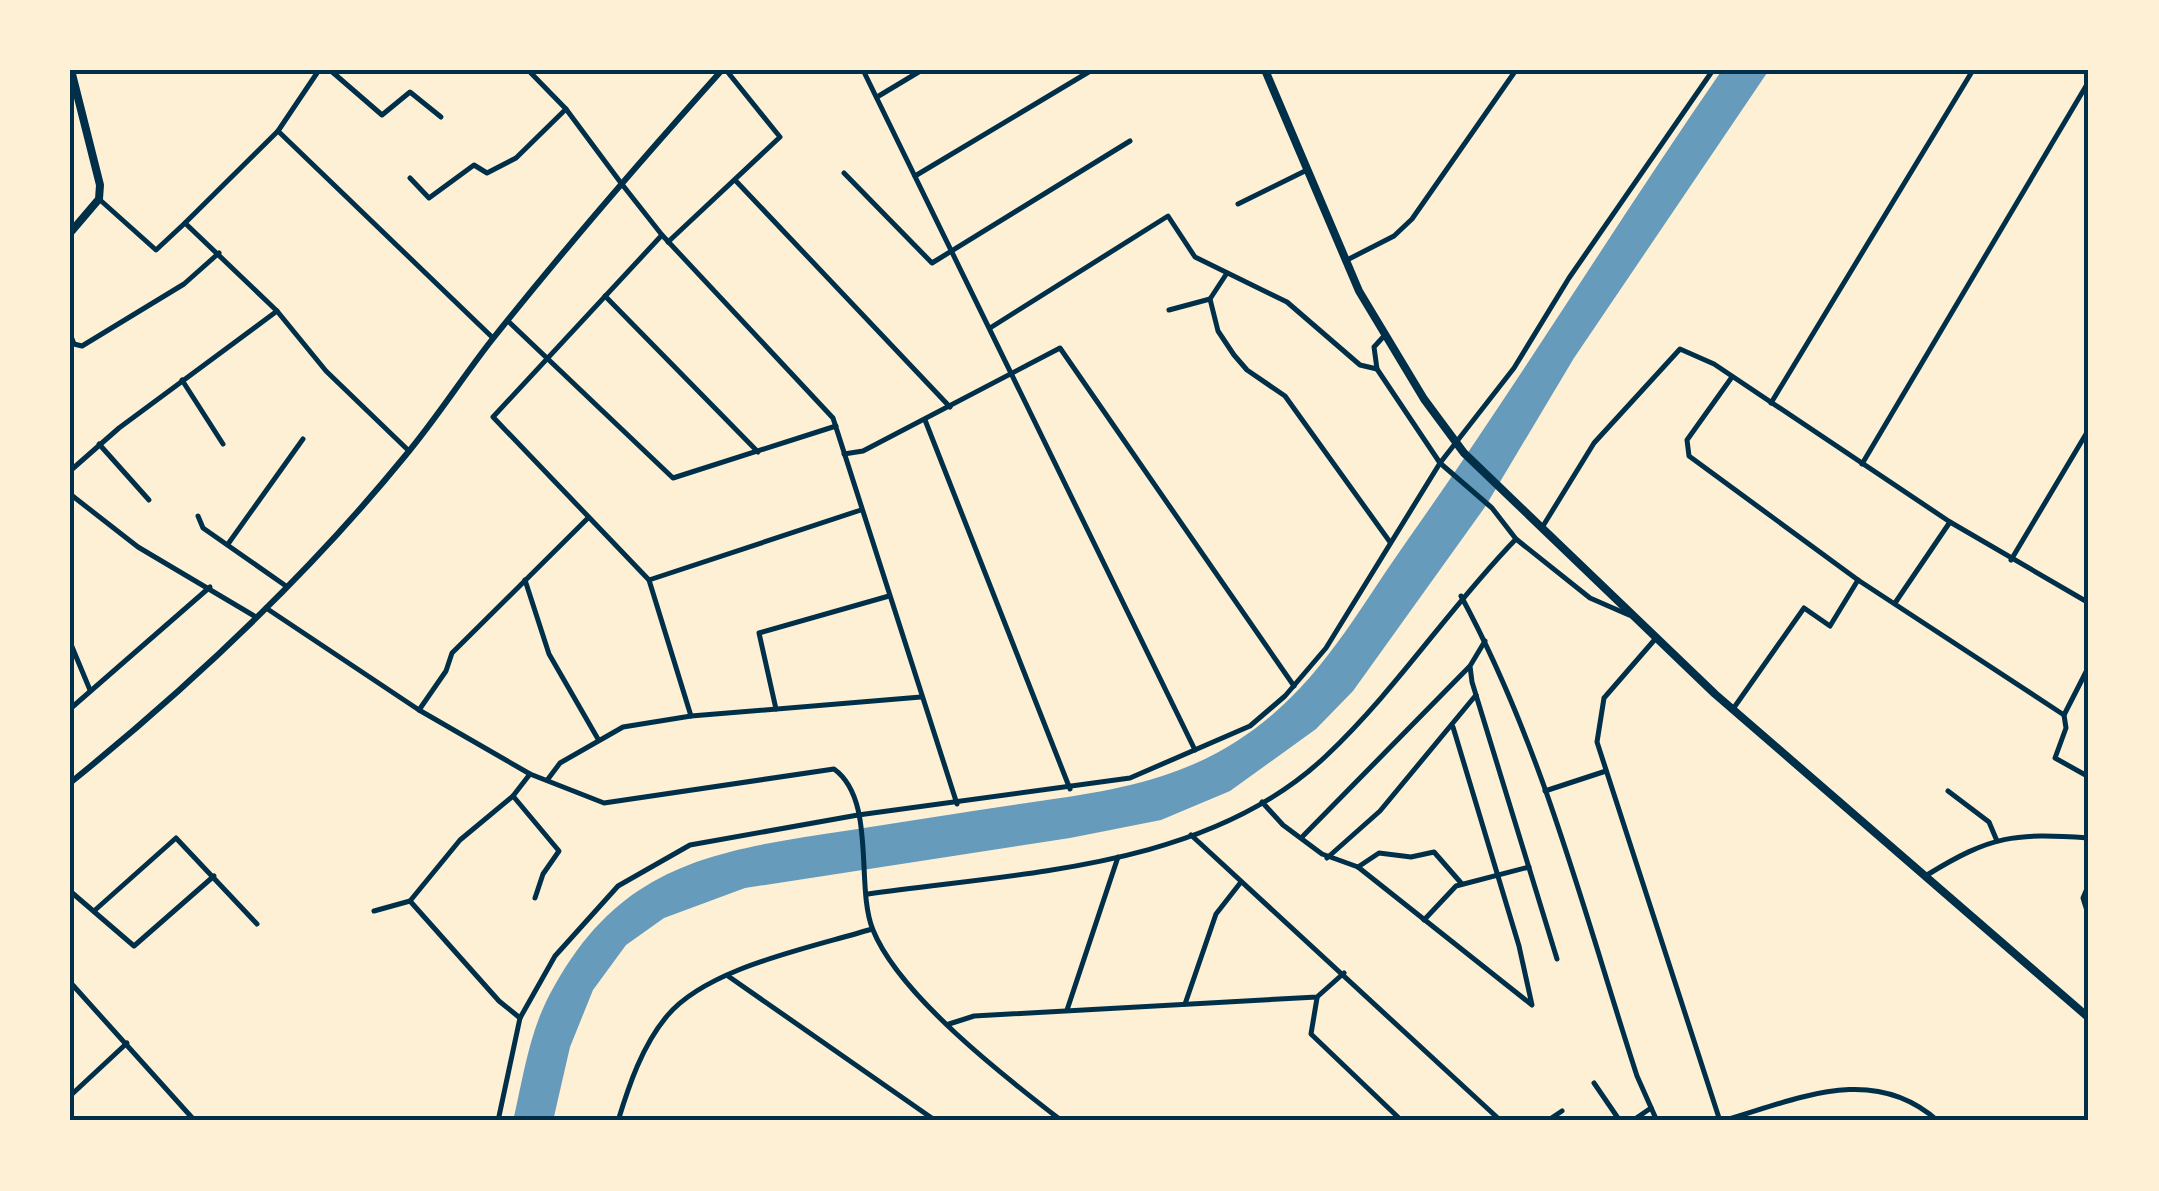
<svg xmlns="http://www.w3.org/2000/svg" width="2159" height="1191" viewBox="0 0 2159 1191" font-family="'Work Sans',sans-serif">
<rect width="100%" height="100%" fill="#fdf0d5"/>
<path fill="#669bbc" d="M 1722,70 L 1769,70 L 1574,358 L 1485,507 L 1353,691 L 1316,729 L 1230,791 L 1161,820 L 1070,838 L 745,888 L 664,918 L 626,945 L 593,990 L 570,1047 L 553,1121 L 513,1121 C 522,1083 528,1040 545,1004 C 615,863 711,851 851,830 C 914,820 977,810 1040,801 C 1110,791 1177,780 1237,741 C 1317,690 1355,614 1409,538 C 1517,385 1615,225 1722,70 Z"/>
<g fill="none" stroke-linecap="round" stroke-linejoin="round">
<g stroke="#003049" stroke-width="5">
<polyline points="330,70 382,115 410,92 441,117"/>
<polyline points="528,70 566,109 621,183"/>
<polyline points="877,97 922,70"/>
<polyline points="278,131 319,70"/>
<polyline points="844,173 932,263 1130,141"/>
<polyline points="915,176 1092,70"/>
<polyline points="410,178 429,198 474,165 487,173 516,158 566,109"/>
<polyline points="735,180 950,407"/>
<polyline points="99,199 156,250 185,223 277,311 326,371 409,451"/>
<polyline points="1238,204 1307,170"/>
<polyline points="185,223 278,131 493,338"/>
<polyline points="662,235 493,417 649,580 691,716"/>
<polyline points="668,242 780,137 726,70"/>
<polyline points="1345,261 1394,236 1412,219 1516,70"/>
<polyline points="1227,273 1210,299 1218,331 1234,355 1247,370 1285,396 1390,542"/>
<polyline points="605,296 758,452"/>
<polyline points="1169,310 1210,299"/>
<polyline points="508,321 673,478 836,426"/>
<polyline points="990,328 1168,216 1195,257 1287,302 1360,365 1377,369"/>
<polyline points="70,334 74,344 82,346 184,284 219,253"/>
<polyline points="1732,377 1687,440 1689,456 1858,580 2064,715"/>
<polyline points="182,380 223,444"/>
<polyline points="1771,403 1973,70"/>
<polyline points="925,420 1070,789"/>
<polyline points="99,444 149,500"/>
<polyline points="844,454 863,451 1060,348 1294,686"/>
<polyline points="1440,463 1514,368 1569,278 1713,70"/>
<polyline points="1862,464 2089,81"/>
<polyline points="70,471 119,428 277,311"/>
<polyline points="70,494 138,547 256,617"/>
<polyline points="198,516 203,528 286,586"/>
<polyline points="1543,526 1594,443 1680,349 1714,364 1950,522 2089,603"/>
<polyline points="228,544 303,439"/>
<polyline points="2011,560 2089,429"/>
<polyline points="525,580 549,654 598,739"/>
<polyline points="649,580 861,510"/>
<path d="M 1461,596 C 1542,745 1585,916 1637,1076 L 1657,1121"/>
<polyline points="1895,603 1950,522"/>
<polyline points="1485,641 1470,666 1472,682 1557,959"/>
<polyline points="70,642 90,690"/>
<polyline points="2089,666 2064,715 2066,728 2055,758 2089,777"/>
<polyline points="70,709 210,587"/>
<polyline points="776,709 759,633 889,596"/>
<polyline points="1733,709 1804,608 1830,626 1858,580"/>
<polyline points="419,710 446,671 452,653 587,519"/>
<polyline points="548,779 560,763 623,727 691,716 921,697"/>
<polyline points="1545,791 1606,771"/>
<polyline points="1948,791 1989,822 1997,841"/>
<polyline points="513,796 559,851 543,874 535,898"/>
<polyline points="1262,802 1283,825 1322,854 1358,867 1532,1005 1519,946 1453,727"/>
<polyline points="1191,835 1501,1121"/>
<polyline points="1303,836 1469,667"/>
<polyline points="1327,858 1380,811 1476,695"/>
<polyline points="1358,867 1379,853 1411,857 1434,852 1462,884"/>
<path d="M 1927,875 C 1992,835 2014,833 2089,838"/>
<polyline points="2089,884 2083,898 2089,917"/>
<polyline points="70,891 134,946 214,876"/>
<polyline points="410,901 499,1001 520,1018"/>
<polyline points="94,911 176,838 257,924"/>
<polyline points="374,911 410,901 460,840 513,796 530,774"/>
<polyline points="1424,920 1456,886 1529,867"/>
<polyline points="728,976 936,1121"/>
<polyline points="70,982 195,1121"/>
<polyline points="1317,998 1311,1034 1402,1121"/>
<polyline points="1185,1004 1216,914 1241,882"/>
<polyline points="1067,1010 1118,857"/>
<polyline points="949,1024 974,1016 1317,997 1344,973"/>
<polyline points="1594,1083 1620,1121"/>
<polyline points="70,1096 127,1043"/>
<polyline points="498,1121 520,1018 555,956 618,886 690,845 858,815"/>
<polyline points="1547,1121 1562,1111"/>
<polyline points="1632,1121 1651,1108"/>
<path d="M 1722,1121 C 1796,1100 1872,1062 1938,1121"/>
</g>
<g stroke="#003049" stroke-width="5">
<polyline points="863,70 1195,750"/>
<polyline points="621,183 662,235 833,418 957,804"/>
<polyline points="1384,336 1374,347 1377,369 1440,463 1492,508 1516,539 1590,598 1629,615"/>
<path d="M 266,608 L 419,710 L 530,774 L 604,803 L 834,769 C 877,800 855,887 873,930 C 899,995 1006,1078 1062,1121"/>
<polyline points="1657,637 1604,698 1597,742 1720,1121"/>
<polyline points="858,815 1130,778 1250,726 1285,696 1326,648 1440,463"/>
<path d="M 868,894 C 1021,872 1207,869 1326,756 C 1396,690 1449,608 1516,539"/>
<path d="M 618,1121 C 629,1085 642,1046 667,1016 C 708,967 811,948 872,929"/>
</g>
<path stroke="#003049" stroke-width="6" d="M 70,783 C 190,686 307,576 405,456 C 436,419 462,378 491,341 C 565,248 643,158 722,70"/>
<g stroke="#003049" stroke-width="8">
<polyline points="1265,70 1359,291 1424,399 1464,453 1715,694 2089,1018"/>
<polyline points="70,233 99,199 100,185 71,70"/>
</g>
</g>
<rect width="2159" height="1191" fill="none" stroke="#fdf0d5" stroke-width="145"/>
<rect x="72" y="72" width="2014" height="1046" fill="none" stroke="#003049" stroke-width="4"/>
</svg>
